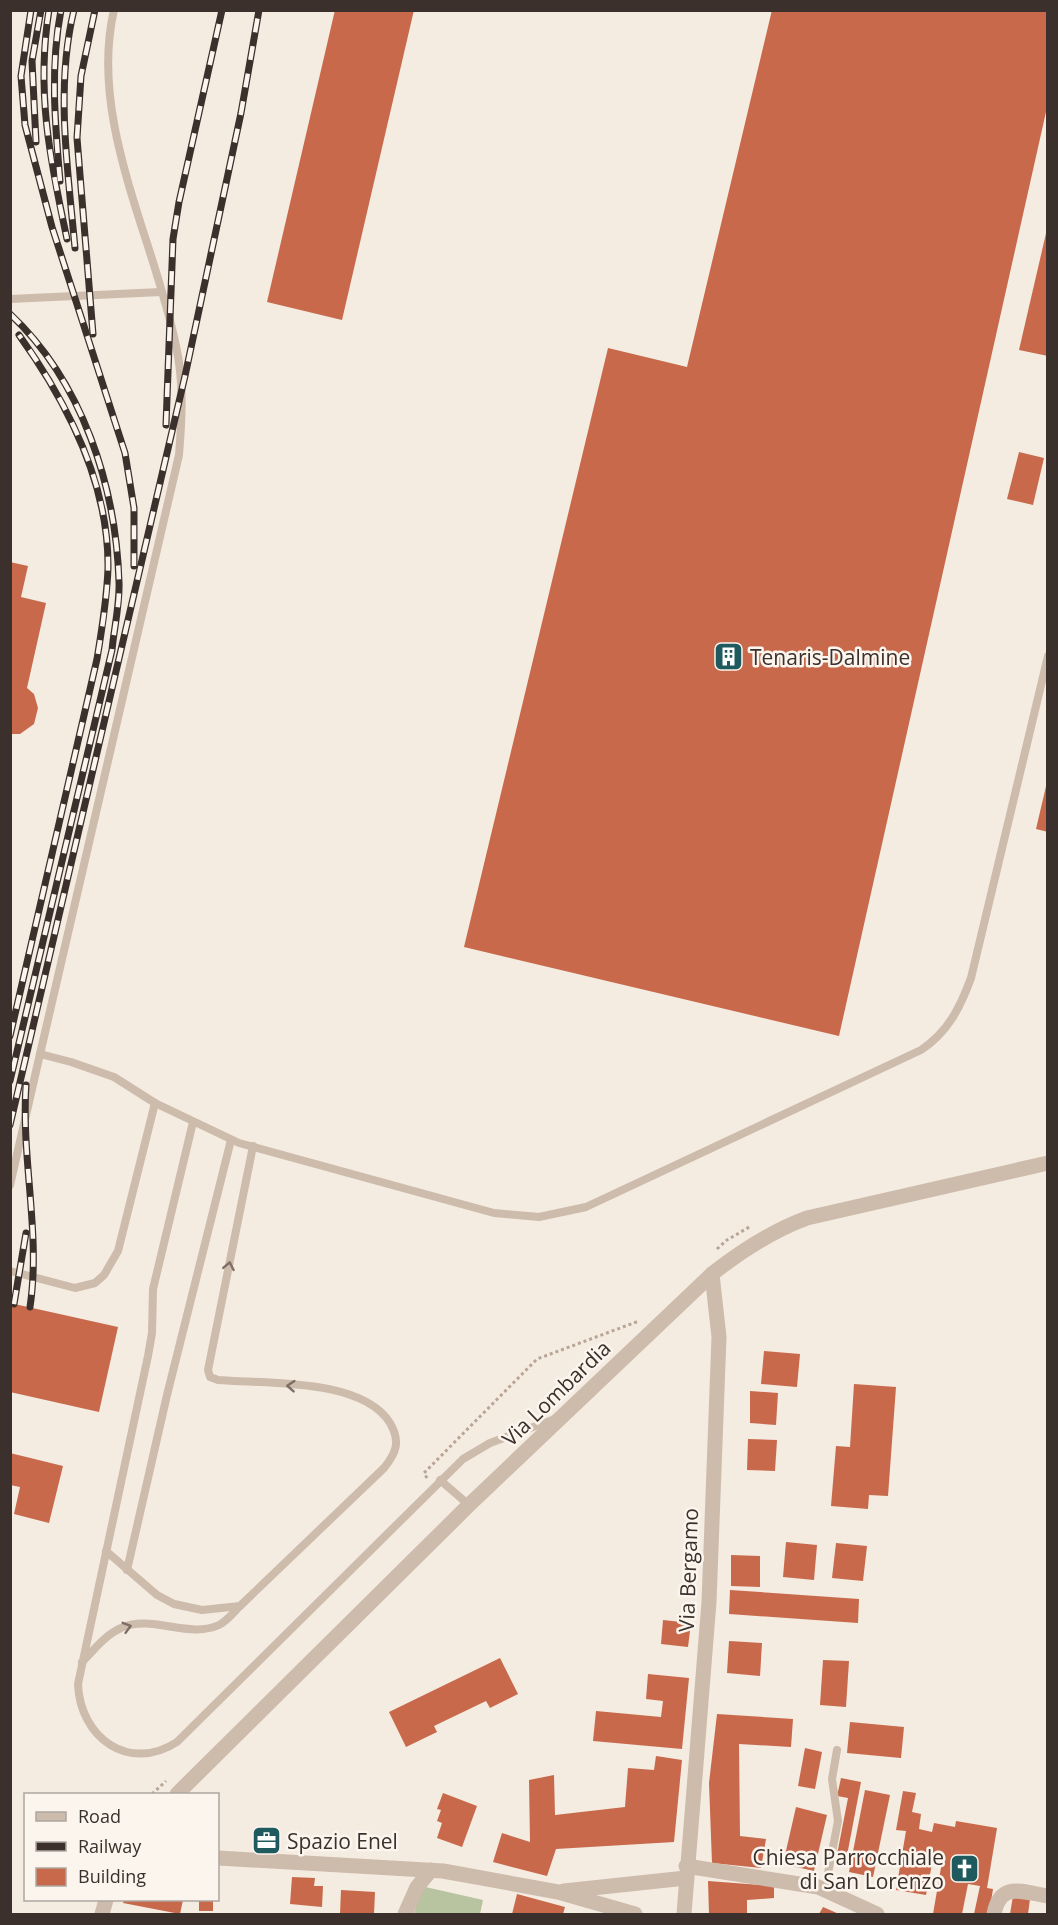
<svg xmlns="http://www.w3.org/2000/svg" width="1058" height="1925" viewBox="0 0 1058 1925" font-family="'Open Sans',sans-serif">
<rect width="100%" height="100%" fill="#f4ebe1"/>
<polygon fill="#b8c4a0" points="421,1886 483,1900 480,1914 414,1914"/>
<g fill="#c8694b">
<polygon points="335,10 414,10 342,320 267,302"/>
<polygon points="772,10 1048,10 1048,103 839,1036 464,947 608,348 687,367"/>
<polygon points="1047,229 1048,230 1048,356 1019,350"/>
<polygon points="1019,452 1044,458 1033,505 1007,499"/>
<polygon points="10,562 28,566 21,597 46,603 27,688 34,694 38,708 34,724 20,734 10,734"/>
<polygon points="1047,782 1048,782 1048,832 1036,829"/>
<polygon points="10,1303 118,1327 99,1412 10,1392"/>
<polygon points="764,1351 800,1354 797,1387 761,1384"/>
<polygon points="854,1384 896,1387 888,1496 869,1495 868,1509 831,1506 836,1446 850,1447"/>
<polygon points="750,1391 778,1393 776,1425 750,1423"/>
<polygon points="748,1439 777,1440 775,1471 747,1470"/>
<polygon points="10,1453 63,1466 49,1523 14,1514 20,1487 10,1485"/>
<polygon points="786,1542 817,1545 814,1580 783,1577"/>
<polygon points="836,1543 867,1546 863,1581 832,1578"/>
<polygon points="731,1555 760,1556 760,1587 731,1586"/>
<polygon points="730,1590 859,1599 858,1623 729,1614"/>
<polygon points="663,1620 691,1623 688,1647 661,1644"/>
<polygon points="729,1641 762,1643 760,1676 727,1673"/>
<polygon points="500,1658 518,1694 490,1708 486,1701 434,1726 437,1732 406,1747 389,1712"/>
<polygon points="823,1660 849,1661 846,1707 820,1705"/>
<polygon points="648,1674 689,1678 682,1749 593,1741 596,1711 661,1717 663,1701 646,1699"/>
<polygon points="717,1714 793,1719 791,1747 739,1744 740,1836 766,1839 761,1868 712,1863 709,1783"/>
<polygon points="850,1722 904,1727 901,1758 847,1753"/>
<polygon points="805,1748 822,1752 815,1789 798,1786"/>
<polygon points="656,1756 682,1760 674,1842 556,1849 547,1876 493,1862 502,1833 530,1842 529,1780 554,1775 555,1815 625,1807 628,1768 654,1770"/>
<polygon points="841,1778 861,1782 845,1866 835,1865 848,1798 837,1796"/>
<polygon points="865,1790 890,1795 873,1877 849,1872"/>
<polygon points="903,1791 916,1793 912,1812 921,1814 919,1829 932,1832 934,1823 955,1827 956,1821 997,1828 987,1888 993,1889 989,1914 974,1914 980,1886 968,1884 962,1914 933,1914 943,1856 934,1854 926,1895 896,1890 906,1831 896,1830"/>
<polygon points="443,1793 477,1806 462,1847 437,1838 442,1823 437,1821 441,1810 437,1809"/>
<polygon points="796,1807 827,1815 814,1871 783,1864"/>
<polygon points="292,1877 315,1878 314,1886 323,1886 322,1907 290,1904"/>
<polygon points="708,1881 774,1886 774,1898 747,1900 747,1914 709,1914"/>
<polygon points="341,1890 375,1892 374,1914 340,1914"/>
<polygon points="517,1894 565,1907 563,1914 512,1914"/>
<polygon points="1013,1896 1030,1899 1028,1914 1010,1914"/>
<polygon points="124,1900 183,1900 180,1914 123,1903"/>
<rect x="199" y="1900" width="14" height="11"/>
<polygon points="823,1907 839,1914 819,1914"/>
</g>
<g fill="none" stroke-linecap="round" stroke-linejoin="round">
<g stroke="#b9a596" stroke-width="3" stroke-dasharray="3 3" stroke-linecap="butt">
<polyline points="717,1249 727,1240 751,1226"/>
<polyline points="427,1478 424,1473 537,1359 639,1321"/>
<polyline points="152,1794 166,1781"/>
</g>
<g stroke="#cdbbac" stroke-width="8">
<polyline points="10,299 161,292"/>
<path d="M 40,1054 L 179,455 C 182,419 184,381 176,346 C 155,240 88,121 114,10"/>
<path d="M 193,1122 L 153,1289 L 152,1333 L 148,1356 L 78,1684 C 80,1738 129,1773 177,1742 L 463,1459 L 490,1443 L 555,1419"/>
<path d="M 10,1185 L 40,1054 L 71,1062 L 114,1077 L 155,1103 L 239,1143 L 494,1213 L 539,1217 L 586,1207 L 921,1050 C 948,1032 960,1008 971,978 L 1048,656"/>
<polyline points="10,1271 75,1288 95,1283 104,1275 118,1251 155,1103"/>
<polyline points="440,1480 469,1505"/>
<path d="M 106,1551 L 157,1595 L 174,1604 L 202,1610 L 240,1606 L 384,1468 C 396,1453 401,1442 390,1423 C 362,1378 266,1384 218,1380 L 210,1377 L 208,1370 L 253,1146"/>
<polyline points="127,1570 167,1395 231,1140"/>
<path d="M 82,1662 C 94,1650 105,1635 121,1628 C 151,1614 189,1639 219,1625 C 227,1621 234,1612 240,1606"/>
<polyline points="825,1889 838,1821 832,1779 837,1750"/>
</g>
<g stroke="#cdbbac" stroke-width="15">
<path d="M 177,1794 L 469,1505 L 712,1274 C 741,1251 772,1231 807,1218 L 1048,1163"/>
<polyline points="218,1858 443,1871 558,1892 635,1914"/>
<polyline points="686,1866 818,1887 877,1914"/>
<polyline points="564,1891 686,1878"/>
<polyline points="102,1914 106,1900"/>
<polyline points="405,1914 417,1887 431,1870"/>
<polyline points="684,1914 709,1602 719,1337 712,1274"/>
<path d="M 994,1914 C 1000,1881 1022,1892 1048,1896"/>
</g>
<defs>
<g id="rail">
<polyline points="31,10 21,76 25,125 52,227 125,453 134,508 134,566"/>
<path d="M 49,10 C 36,91 50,160 67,239"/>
<path d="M 74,10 C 55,87 68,171 75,248"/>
<polyline points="36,142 32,61 41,10"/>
<path d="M 60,181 C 55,123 50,67 61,10"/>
<path d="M 10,314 C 82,381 116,486 119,582 C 120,604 114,628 112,650 L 10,1081"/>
<polyline points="93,334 77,138 81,76 95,10"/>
<polyline points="166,425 173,239 179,202 222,10"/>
<path d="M 10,1036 L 97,659 C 102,629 107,599 108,568 C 109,483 67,402 19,335"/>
<path d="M 26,1085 C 21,1159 41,1234 30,1307"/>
<polyline points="10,1125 185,376 241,113 259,10"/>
<polyline points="14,1304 26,1233"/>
</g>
</defs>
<use href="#rail" stroke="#3b302b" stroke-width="7"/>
<use href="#rail" stroke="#fbf5ee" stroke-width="4.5" stroke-dasharray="14" stroke-linecap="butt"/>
</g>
<defs><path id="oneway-chevron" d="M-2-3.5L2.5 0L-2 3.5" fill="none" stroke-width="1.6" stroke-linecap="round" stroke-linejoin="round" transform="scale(1.5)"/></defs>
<g stroke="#7d6f65">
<use href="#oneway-chevron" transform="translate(229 1266) rotate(-79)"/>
<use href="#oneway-chevron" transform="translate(291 1386) rotate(-176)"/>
<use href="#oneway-chevron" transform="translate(127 1627) rotate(-16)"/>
</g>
<defs>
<symbol id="building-square" viewBox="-11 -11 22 22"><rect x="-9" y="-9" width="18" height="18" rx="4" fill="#1f5a5e" stroke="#fbf5ee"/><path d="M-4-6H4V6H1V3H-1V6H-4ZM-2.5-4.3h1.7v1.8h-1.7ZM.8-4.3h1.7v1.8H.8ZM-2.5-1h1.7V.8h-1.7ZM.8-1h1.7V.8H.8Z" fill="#fff"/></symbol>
<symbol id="office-square" viewBox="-11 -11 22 22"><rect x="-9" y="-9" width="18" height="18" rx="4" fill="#1f5a5e" stroke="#fbf5ee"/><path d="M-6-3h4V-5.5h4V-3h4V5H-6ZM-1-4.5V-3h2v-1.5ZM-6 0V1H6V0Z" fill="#fff"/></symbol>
<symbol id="church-square" viewBox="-11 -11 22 22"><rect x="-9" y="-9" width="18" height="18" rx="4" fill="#1f5a5e" stroke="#fbf5ee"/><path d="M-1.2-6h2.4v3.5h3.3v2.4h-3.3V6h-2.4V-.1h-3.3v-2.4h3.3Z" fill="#fff"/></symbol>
</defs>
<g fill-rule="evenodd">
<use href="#building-square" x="712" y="640" width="33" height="33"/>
<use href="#office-square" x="250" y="1824" width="33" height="33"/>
<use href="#church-square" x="948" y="1852" width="33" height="33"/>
</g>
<g text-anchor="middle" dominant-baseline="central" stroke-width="5" stroke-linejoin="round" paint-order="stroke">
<g font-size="21" fill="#3b302b" stroke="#fbf5ee" text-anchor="start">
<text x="750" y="657">Tenaris-Dalmine</text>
<text x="287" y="1841">Spazio Enel</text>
<text x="944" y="1857" text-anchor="end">Chiesa Parrocchiale<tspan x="944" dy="24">di San Lorenzo</tspan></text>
</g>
<g font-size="21" fill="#3b302b" stroke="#fbf5ee">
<text transform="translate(556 1393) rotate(-44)">Via Lombardia</text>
<text transform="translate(688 1570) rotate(-88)">Via Bergamo</text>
</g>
</g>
<rect width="1058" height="1925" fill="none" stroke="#3b302b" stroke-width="24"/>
<rect x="24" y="1793" width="195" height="108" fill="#fbf5ee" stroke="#aea6a0" stroke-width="1.5"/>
<rect x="36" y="1812" width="30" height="9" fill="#cdbbac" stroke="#aea6a0" stroke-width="1.5"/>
<text x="78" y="1823" font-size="18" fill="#3b302b">Road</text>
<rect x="36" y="1842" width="30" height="9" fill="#3b302b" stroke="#aea6a0" stroke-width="1.5"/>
<text x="78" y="1853" font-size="18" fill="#3b302b">Railway</text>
<rect x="36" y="1868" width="30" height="18" fill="#c8694b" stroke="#aea6a0" stroke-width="1.5"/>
<text x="78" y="1883" font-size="18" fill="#3b302b">Building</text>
</svg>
